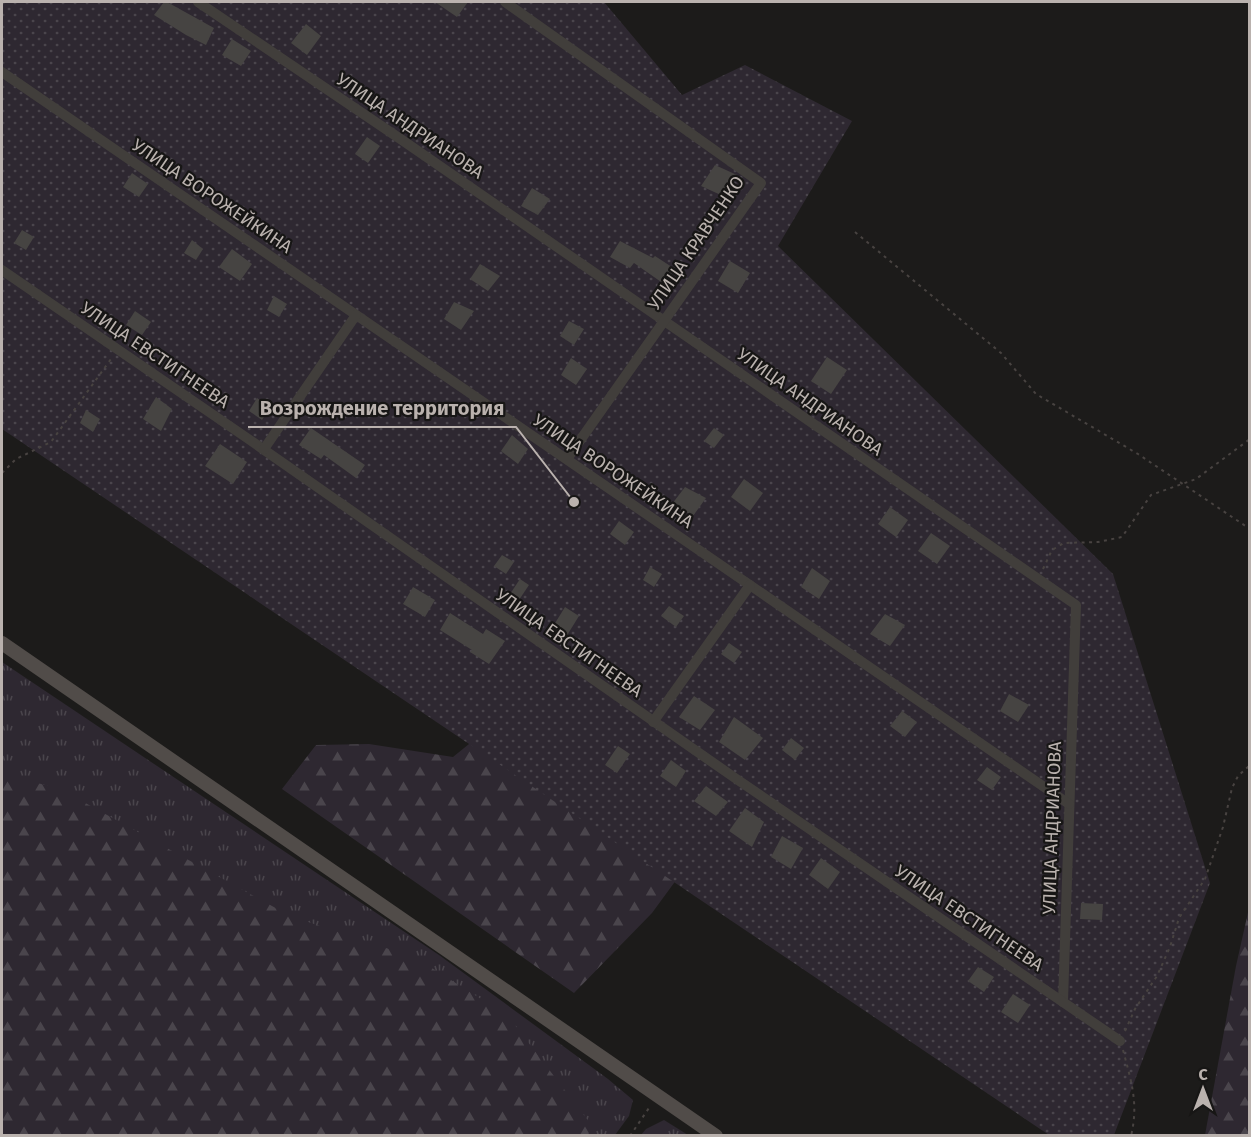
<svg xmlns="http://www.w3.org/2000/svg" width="1251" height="1137" viewBox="0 0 1251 1137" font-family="'Fira Sans',sans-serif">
<defs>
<pattern id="grass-tufts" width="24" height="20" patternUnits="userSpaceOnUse" patternTransform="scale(1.5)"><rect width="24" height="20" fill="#2e2831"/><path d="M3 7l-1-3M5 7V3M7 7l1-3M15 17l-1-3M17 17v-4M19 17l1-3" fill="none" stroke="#4a454c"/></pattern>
<pattern id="forest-firs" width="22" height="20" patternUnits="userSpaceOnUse" patternTransform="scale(1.5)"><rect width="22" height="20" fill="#2e2831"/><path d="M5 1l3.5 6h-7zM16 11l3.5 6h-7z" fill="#4a454c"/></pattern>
<pattern id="garden-dots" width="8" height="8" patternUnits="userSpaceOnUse" patternTransform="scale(1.5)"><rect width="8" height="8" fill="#2e2831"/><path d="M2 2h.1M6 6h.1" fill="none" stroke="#4a454c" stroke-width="1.8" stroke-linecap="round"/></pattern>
</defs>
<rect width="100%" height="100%" fill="#1c1b1a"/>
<g fill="url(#grass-tufts)">
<polygon points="2,662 439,955 608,1079 633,1100 629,1116 615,1135 2,1135"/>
<polygon points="664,1120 688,1135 641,1135 646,1129"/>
</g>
<g fill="url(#forest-firs)">
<polygon points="549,679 693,857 652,913 574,993 282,789 316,745 369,744 453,757"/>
<polygon points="11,776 60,789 290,916 416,958 508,1016 593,1127 587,1136 2,1135 2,779"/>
<polygon points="1249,908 1249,1135 1205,1135 1236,966"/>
</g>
<polygon fill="url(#garden-dots)" points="2,2 604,2 682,95 745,65 852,121 778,246 1113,574 1210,883 1114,1135 1049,1135 2,429"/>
<g fill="#464442">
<polygon points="164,2 167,2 214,28 206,45 186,35 154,15"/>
<polygon points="435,2 468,2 457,17"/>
<polygon points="306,24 321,36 307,55 291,43"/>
<polygon points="232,39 251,51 241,66 222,55"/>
<polygon points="367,137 380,146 368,163 355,154"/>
<polygon points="715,165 737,175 723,196 701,186"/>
<polygon points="132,173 148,184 139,197 123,187"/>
<polygon points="532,188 550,199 538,215 521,206"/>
<polygon points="22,230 34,237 26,250 14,243"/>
<polygon points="192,240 203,249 196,260 184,253"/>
<polygon points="620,241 653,258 655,256 675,269 664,284 634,263 630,268 610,257"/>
<polygon points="232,249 252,264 240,281 219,267"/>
<polygon points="730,261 750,273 738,293 718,281"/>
<polygon points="480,264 500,276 488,291 470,279"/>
<polygon points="274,296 287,304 279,317 267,310"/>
<polygon points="454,302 474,311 461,330 444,319"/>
<polygon points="135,311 151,322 142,335 126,325"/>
<polygon points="569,321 584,329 574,345 560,336"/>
<polygon points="827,357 847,370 831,394 811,381"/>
<polygon points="571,358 587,369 576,385 561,375"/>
<polygon points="156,397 172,409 161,431 143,419"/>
<polygon points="257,398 270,407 262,420 249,411"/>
<polygon points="86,410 100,419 93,432 80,423"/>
<polygon points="311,428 365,465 356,478 324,455 321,459 299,445"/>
<polygon points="714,428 724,435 714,448 704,441"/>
<polygon points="512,435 528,449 518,464 501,451"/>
<polygon points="220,444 247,462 233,484 205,466"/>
<polygon points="744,479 763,493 750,511 731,497"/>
<polygon points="685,487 706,498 693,516 672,504"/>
<polygon points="890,507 908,520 896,537 878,524"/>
<polygon points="619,521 634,532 625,545 610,534"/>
<polygon points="931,533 950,546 937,564 918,551"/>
<polygon points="502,555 514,562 506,574 494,566"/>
<polygon points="650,567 662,574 654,587 643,580"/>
<polygon points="812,568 830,581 819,599 801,587"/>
<polygon points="520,579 529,585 519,600 510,594"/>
<polygon points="413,587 435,600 425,617 403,604"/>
<polygon points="669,606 684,616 676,627 661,616"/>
<polygon points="565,607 579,616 566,637 552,628"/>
<polygon points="450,613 483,634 486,629 505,641 489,664 470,652 472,650 440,630"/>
<polygon points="885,614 905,625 890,646 870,634"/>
<polygon points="729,643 742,652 734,663 721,654"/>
<polygon points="1009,694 1029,705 1018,722 1000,711"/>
<polygon points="694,696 715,710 700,730 679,717"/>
<polygon points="902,711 917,722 905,737 890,726"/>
<polygon points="734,717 763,738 745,760 719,742"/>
<polygon points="791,738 804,748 795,760 782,750"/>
<polygon points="618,746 630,754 617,773 605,765"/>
<polygon points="671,760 686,771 676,787 660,776"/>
<polygon points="987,767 1001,777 992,790 977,780"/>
<polygon points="706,786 728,802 716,816 694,801"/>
<polygon points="745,808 764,822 752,847 729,831"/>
<polygon points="782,836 803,848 791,869 771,857"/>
<polygon points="821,858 840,872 828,889 809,875"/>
<polygon points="1081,903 1103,904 1102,920 1080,919"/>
<polygon points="978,967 994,977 984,992 968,981"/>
<polygon points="1013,994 1030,1005 1018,1023 1001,1012"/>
</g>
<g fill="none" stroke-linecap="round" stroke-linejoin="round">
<g stroke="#484341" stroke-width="2" stroke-dasharray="3 4.5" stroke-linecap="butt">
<polyline points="855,232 1001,353 1036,394 1138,454 1250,529"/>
<polyline points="2,473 16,459 51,442 111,359"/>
<polyline points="1043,569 1052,550 1064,543 1098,542 1122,537 1151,495 1196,479 1250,439"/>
<polyline points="1125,1031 1135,1009 1157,976 1170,947 1179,918 1205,879 1223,827 1232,788 1238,776 1250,765"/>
<path d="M 1123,1050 C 1131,1081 1139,1103 1131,1136"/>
<polyline points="630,1136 651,1105"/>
</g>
<g stroke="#413e3b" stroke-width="10">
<polyline points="198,2 402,140 1076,605 1063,1002"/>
<polyline points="505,2 761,183 567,459"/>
<polyline points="2,72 1069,804"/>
<polyline points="2,270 247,438 735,778 1120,1041"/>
<polyline points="264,449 356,315"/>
<polyline points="653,722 750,585"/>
</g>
<polyline stroke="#514c49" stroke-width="14" points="2,643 716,1136"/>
</g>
<g text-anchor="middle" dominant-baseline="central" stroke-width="4.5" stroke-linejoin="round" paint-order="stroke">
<g font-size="18" fill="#bab2ae" stroke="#171615">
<text transform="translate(410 126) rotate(34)">УЛИЦА АНДРИАНОВА</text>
<text transform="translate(212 196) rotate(34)">УЛИЦА ВОРОЖЕЙКИНА</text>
<text transform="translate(696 243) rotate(-56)">УЛИЦА КРАВЧЕНКО</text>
<text transform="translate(155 355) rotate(34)">УЛИЦА ЕВСТИГНЕЕВА</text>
<text transform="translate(810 402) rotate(35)">УЛИЦА АНДРИАНОВА</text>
<text transform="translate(613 471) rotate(34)">УЛИЦА ВОРОЖЕЙКИНА</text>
<text transform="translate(569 643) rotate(35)">УЛИЦА ЕВСТИГНЕЕВА</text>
<text transform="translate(1052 828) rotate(-88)">УЛИЦА АНДРИАНОВА</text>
<text transform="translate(969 918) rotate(34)">УЛИЦА ЕВСТИГНЕЕВА</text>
</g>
</g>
<path fill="none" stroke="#bab2ae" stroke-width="2" d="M574 502L516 427H248"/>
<circle fill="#bab2ae" stroke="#171615" stroke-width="2" cx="574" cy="502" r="6"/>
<g font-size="20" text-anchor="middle" font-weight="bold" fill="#bab2ae" stroke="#171615" stroke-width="4.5" stroke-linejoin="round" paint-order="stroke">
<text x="382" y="415">Возрождение территория</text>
</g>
<rect width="1251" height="1137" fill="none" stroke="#bab2ae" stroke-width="6"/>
<g transform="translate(1203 1089)" stroke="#171615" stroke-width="4.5" paint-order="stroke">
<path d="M0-4.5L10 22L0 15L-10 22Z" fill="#bab2ae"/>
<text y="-9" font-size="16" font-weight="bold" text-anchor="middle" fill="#bab2ae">С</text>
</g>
</svg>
